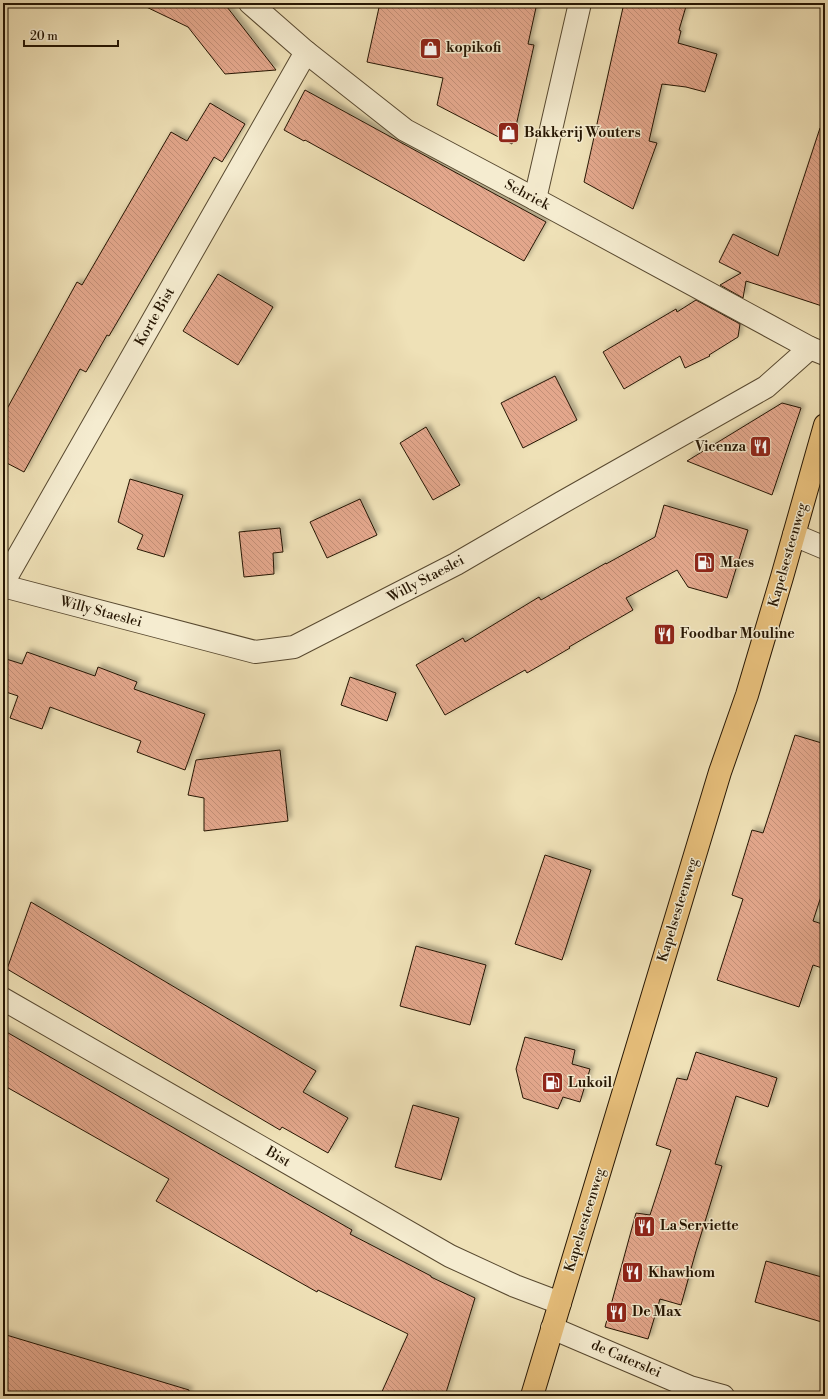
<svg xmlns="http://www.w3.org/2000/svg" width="828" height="1399" viewBox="0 0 828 1399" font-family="'Libre Bodoni',serif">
<defs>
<pattern id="building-back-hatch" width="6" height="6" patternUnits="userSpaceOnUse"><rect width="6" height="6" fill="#e3a78c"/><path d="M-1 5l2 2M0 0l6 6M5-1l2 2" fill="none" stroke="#c38f77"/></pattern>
<filter id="shadow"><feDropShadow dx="3.5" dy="-3.5" stdDeviation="2" flood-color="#0004"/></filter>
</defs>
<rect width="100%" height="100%" fill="#efe1b7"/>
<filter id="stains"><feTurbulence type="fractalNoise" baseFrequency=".005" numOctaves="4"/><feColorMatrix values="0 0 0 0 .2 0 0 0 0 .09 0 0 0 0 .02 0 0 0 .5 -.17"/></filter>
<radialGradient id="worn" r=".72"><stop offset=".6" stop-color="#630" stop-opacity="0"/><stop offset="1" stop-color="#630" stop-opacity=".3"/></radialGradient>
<g fill="url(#building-back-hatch)" stroke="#261603" filter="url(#shadow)">
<polygon points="138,3 222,3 227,7 276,70 225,74 188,27"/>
<polygon points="380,3 537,3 528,44 534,45 512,144 437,105 443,78 367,62"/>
<polygon points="624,3 687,3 679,30 681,31 678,43 717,54 705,92 686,87 662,84 649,141 657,143 633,209 584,182"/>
<polygon points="305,90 546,222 524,261 305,140 304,141 284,130"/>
<polygon points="210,103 245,124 222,162 214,157 109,336 107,335 86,372 80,369 24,472 3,461 3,416 77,282 82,285 171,132 187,141"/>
<polygon points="820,128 825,129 825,307 746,281 743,298 720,285 741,273 719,262 733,234 778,256"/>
<polygon points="218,274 273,307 238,365 183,331"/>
<polygon points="696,300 740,324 738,337 709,355 710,356 685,368 680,356 624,389 603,352 676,309 677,312"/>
<polygon points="555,376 577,420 523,448 501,403"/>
<polygon points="782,403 801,408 772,495 687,461"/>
<polygon points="426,427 460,485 433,500 400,443"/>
<polygon points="130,479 183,495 164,557 137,549 143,535 118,522"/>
<polygon points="360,499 377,535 327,558 310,522"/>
<polygon points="664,505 748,530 727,598 688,587 677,570 626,598 633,610 569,647 570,648 527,673 525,670 445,715 416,665 463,638 465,642 539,597 541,600 606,563 606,564 655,537"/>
<polygon points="280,528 283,552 273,553 274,574 244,577 239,532"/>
<polygon points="27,652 95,676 98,667 137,682 134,689 205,714 185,770 137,752 141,741 50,707 42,729 10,718 18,696 3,691 3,658 22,664"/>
<polygon points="350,677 396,693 387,721 341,705"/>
<polygon points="795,735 825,744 825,884 813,921 825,925 825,969 813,965 799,1007 717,980 743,899 732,895 752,830 763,833"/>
<polygon points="280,750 288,821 204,831 204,798 188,795 196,760"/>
<polygon points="545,855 591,870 562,960 515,944"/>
<polygon points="31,902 316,1071 303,1092 348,1118 328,1153 282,1127 280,1130 7,969"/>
<polygon points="416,946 486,965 470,1025 400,1006"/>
<polygon points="3,1030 352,1230 350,1234 431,1276 431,1277 475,1298 445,1396 380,1396 408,1334 318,1290 317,1292 156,1201 169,1179 3,1085"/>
<polygon points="525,1037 575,1050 572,1064 590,1069 580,1102 563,1097 558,1109 523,1098 516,1069"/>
<polygon points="696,1052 777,1078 768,1107 736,1096 715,1164 722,1166 696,1251 681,1305 660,1299 648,1339 605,1327 636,1213 650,1215 671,1150 656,1145 677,1078 687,1080"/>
<polygon points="413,1105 459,1118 441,1180 395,1167"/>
<polygon points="766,1261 825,1278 825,1323 755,1302"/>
<polygon points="3,1334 189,1390 188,1396 3,1396"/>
</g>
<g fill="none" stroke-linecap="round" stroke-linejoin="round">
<defs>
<g id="minor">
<polyline points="535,199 580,3"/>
<polyline points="3,583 306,52"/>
<polyline points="3,586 255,652 294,647 456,564 561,503 766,387 810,348"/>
<polyline points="3,999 450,1256 515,1286 560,1303"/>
</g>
<g id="tertiary">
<polyline points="250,3 306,52 405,130 535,199 810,348 825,354"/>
<polyline points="794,535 825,548"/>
<polyline points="552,1328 690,1387 723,1396"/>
</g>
<polyline id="primary" points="532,1396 720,772 747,695 782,577 825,425"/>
</defs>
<use href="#minor" stroke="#584930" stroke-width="24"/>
<use href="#tertiary" stroke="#584930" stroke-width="24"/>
<use href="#primary" stroke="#261603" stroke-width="24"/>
<use href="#minor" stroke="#f5ecd0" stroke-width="22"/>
<use href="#tertiary" stroke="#f5ecd0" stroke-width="22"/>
<use href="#primary" stroke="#e8c07c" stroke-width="22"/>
</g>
<defs>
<symbol id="shop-square" viewBox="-11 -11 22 22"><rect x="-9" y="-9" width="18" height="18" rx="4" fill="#8f2418" stroke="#f5ecd0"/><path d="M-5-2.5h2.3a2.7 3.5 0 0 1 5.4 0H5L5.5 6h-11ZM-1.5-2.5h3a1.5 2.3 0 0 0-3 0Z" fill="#fff"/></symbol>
<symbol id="restaurant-square" viewBox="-11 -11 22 22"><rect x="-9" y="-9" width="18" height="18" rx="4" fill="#8f2418" stroke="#f5ecd0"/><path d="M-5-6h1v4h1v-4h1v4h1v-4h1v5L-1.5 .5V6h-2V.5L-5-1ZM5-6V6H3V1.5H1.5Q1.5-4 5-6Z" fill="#fff"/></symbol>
<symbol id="fuel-square" viewBox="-11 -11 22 22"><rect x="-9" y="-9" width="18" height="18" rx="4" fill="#8f2418" stroke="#f5ecd0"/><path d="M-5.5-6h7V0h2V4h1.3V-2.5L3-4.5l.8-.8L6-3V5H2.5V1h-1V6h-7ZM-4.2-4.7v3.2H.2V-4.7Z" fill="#fff"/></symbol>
</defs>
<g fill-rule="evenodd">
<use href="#shop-square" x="418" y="36" width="25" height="25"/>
<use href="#shop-square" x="496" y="120" width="25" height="25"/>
<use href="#restaurant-square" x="748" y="434" width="25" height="25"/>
<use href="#fuel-square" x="692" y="550" width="25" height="25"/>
<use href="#restaurant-square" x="652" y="622" width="25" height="25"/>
<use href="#fuel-square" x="540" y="1070" width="25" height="25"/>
<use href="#restaurant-square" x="632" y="1214" width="25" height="25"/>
<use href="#restaurant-square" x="620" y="1260" width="25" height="25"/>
<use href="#restaurant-square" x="604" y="1300" width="25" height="25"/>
</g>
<g text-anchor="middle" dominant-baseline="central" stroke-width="3" stroke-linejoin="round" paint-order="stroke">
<g font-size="14" font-weight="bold" fill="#261603" stroke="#f5ecd0" text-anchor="start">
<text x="446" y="48">kopikofi</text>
<text x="524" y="133">Bakkerij Wouters</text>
<text x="746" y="447" text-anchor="end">Vicenza</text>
<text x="720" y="563">Maes</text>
<text x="680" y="634">Foodbar Mouline</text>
<text x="568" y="1083">Lukoil</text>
<text x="660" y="1226">La Serviette</text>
<text x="648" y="1273">Khawhom</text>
<text x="632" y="1312">De Max</text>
</g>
<g font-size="14" fill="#261603" stroke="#f5ecd0">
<text transform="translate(527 195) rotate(28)">Schriek</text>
<text transform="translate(155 317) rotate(-60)">Korte Bist</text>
<text transform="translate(788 555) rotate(-74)">Kapelsesteenweg</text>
<text transform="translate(426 579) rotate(-28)">Willy Staeslei</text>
<text transform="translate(101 612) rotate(15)">Willy Staeslei</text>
<text transform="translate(678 910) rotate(-73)">Kapelsesteenweg</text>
<text transform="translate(278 1157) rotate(30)">Bist</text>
<text transform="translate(585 1220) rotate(-73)">Kapelsesteenweg</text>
<text transform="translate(626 1359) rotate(23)">de Caterslei</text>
</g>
</g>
<rect width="828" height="1399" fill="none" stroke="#efe1b7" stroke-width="16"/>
<rect x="4" y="4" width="820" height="1391" fill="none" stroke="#261603" stroke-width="2"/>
<rect x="8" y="8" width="812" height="1383" fill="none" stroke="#261603"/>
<path d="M24 40v6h94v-6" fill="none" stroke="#261603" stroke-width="2"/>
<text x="30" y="40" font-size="12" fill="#261603" stroke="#f5ecd0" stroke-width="3" paint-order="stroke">20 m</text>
<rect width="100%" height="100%" filter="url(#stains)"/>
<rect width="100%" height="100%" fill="url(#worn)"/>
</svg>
